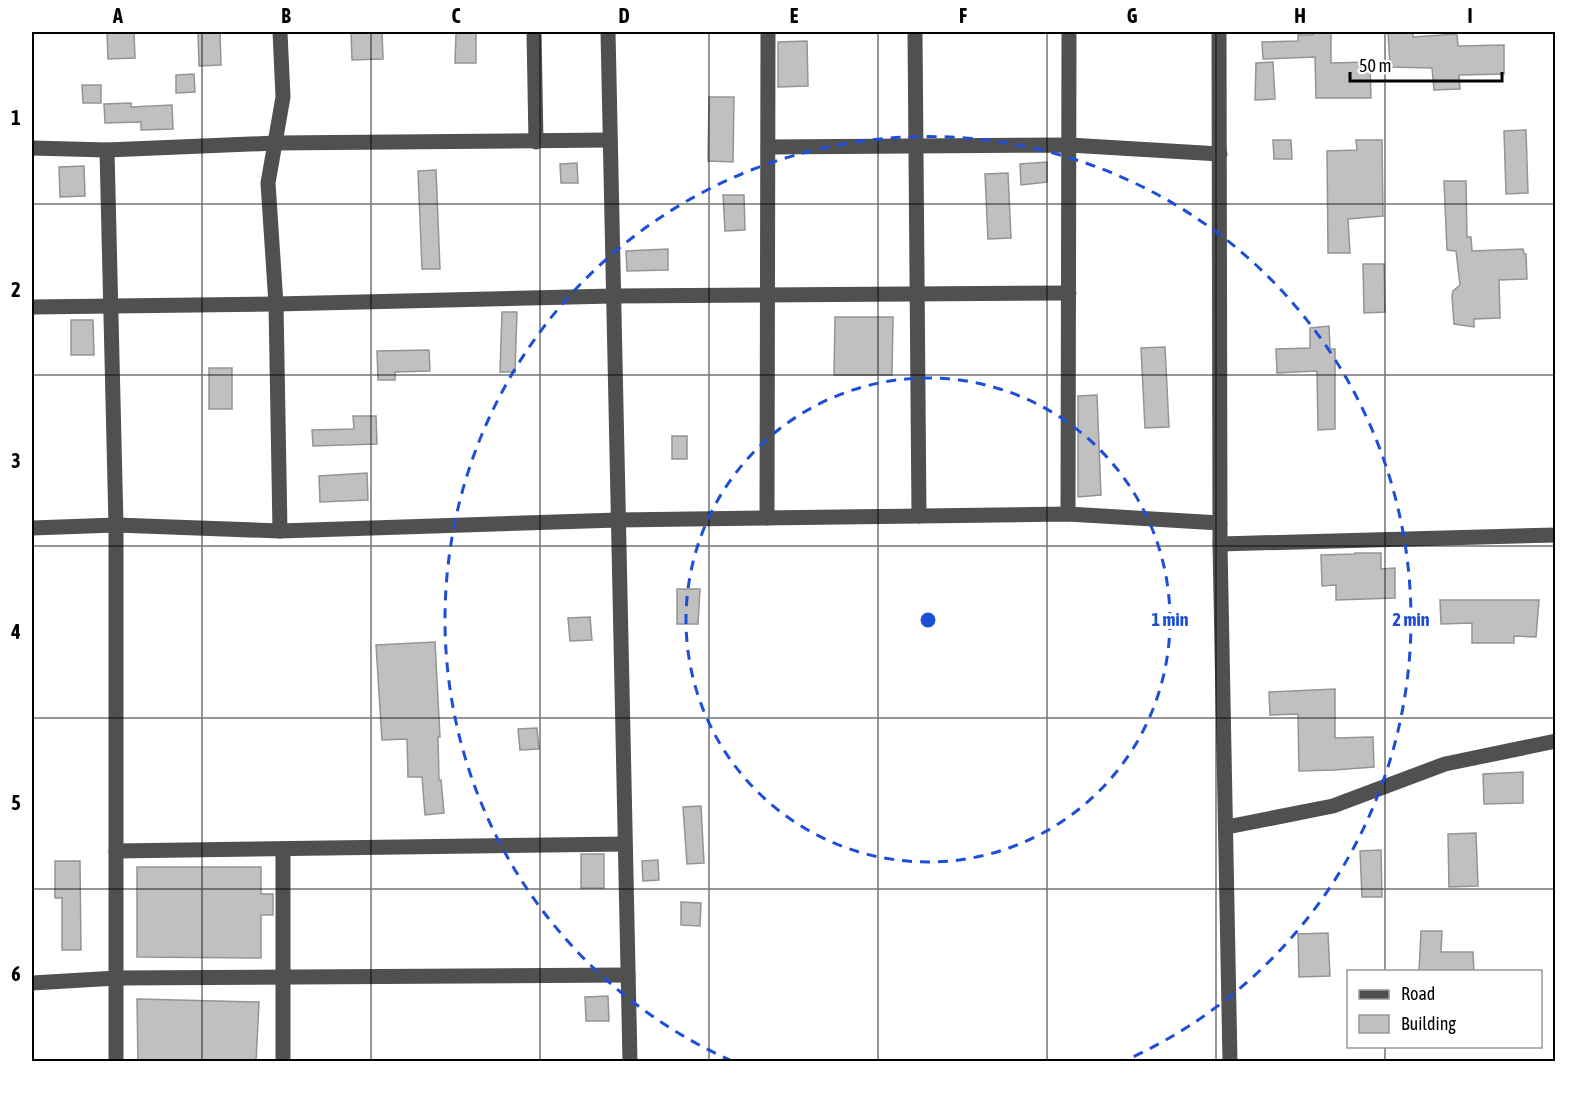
<svg xmlns="http://www.w3.org/2000/svg" width="1587" height="1093" viewBox="0 0 1587 1093" font-family="'Asap Condensed',sans-serif">
<rect width="100%" height="100%" fill="#fff"/>
<g fill="#c0c0c0" stroke="#949494" stroke-width="1.5">
<polygon points="107,32 134,32 135,58 108,59"/>
<polygon points="198,32 220,32 221,65 199,66"/>
<polygon points="351,32 382,32 383,59 352,60"/>
<polygon points="456,32 476,32 476,63 455,63"/>
<polygon points="1313,32 1331,32 1331,63 1370,62 1371,98 1316,98 1315,57 1263,59 1262,42 1298,41 1298,35 1313,35"/>
<polygon points="1388,32 1413,32 1413,37 1457,34 1458,46 1504,45 1504,74 1459,75 1460,89 1434,90 1432,68 1390,67"/>
<polygon points="807,41 808,86 778,87 778,42"/>
<polygon points="1273,62 1275,99 1255,100 1256,63"/>
<polygon points="194,74 195,92 176,93 176,75"/>
<polygon points="82,85 101,85 101,103 83,103"/>
<polygon points="709,97 734,97 733,162 708,161"/>
<polygon points="131,103 131,107 172,105 173,129 141,130 141,122 105,123 104,104"/>
<polygon points="1526,130 1528,193 1506,194 1504,131"/>
<polygon points="1273,140 1291,140 1292,159 1274,159"/>
<polygon points="1356,140 1382,140 1383,216 1348,219 1350,253 1328,253 1327,151 1357,150"/>
<polygon points="1047,162 1047,182 1021,185 1020,164"/>
<polygon points="577,163 578,183 561,183 560,164"/>
<polygon points="84,166 85,196 60,197 59,167"/>
<polygon points="436,170 440,269 422,269 418,171"/>
<polygon points="1008,173 1011,238 988,239 985,174"/>
<polygon points="1444,181 1466,181 1467,237 1471,237 1472,251 1523,249 1524,254 1526,254 1527,279 1499,280 1500,318 1474,319 1474,327 1454,324 1452,296 1453,291 1460,285 1456,251 1447,250"/>
<polygon points="723,195 744,195 745,230 725,231"/>
<polygon points="668,249 668,270 627,271 626,251"/>
<polygon points="1363,264 1384,264 1385,312 1364,313"/>
<polygon points="502,312 517,312 515,372 500,372"/>
<polygon points="835,317 893,317 892,375 834,375"/>
<polygon points="71,320 93,320 94,355 71,355"/>
<polygon points="1329,326 1330,349 1335,349 1335,429 1318,430 1317,371 1277,373 1276,349 1310,348 1310,328"/>
<polygon points="1165,347 1169,427 1145,428 1141,348"/>
<polygon points="429,350 430,371 395,372 395,380 378,380 377,351"/>
<rect x="209" y="368" width="23" height="41"/>
<polygon points="1097,395 1101,495 1078,497 1078,396"/>
<polygon points="353,416 376,416 377,444 313,446 312,430 354,429"/>
<rect x="672" y="436" width="15" height="23"/>
<polygon points="367,473 368,500 320,502 319,476"/>
<polygon points="1355,553 1381,553 1381,569 1395,568 1395,598 1336,600 1336,585 1322,586 1321,555 1355,554"/>
<polygon points="677,589 700,589 698,624 677,624"/>
<polygon points="1440,600 1539,600 1536,637 1514,636 1514,643 1472,643 1472,623 1441,624"/>
<polygon points="590,617 592,640 570,641 568,618"/>
<polygon points="435,642 440,737 438,737 439,780 441,780 444,813 425,815 422,777 408,777 407,739 382,740 376,645"/>
<polygon points="1335,689 1335,738 1373,737 1374,767 1334,770 1299,771 1298,714 1270,715 1269,692"/>
<polygon points="537,728 539,749 520,750 518,729"/>
<polygon points="1523,772 1523,803 1484,804 1483,774"/>
<polygon points="701,806 704,863 687,864 683,807"/>
<polygon points="1476,833 1478,886 1449,887 1448,834"/>
<polygon points="1381,850 1382,897 1362,897 1360,851"/>
<rect x="581" y="854" width="23" height="34"/>
<polygon points="658,860 659,880 643,881 642,861"/>
<polygon points="55,861 80,861 81,950 62,950 62,898 55,898"/>
<polygon points="137,867 261,867 261,894 273,894 273,915 261,915 261,958 137,957"/>
<polygon points="681,902 701,903 700,926 681,925"/>
<polygon points="1421,931 1442,931 1441,952 1473,952 1474,972 1419,972"/>
<polygon points="1328,933 1330,976 1299,977 1298,934"/>
<polygon points="608,996 609,1021 586,1021 585,997"/>
<polygon points="137,999 259,1002 256,1062 138,1062"/>
</g>
<g fill="none" stroke-linecap="round" stroke-linejoin="round">
<g stroke="#505050" stroke-width="15">
<polyline points="280,32 283,97 268,183 276,304 280,531"/>
<polyline points="534,32 536,142"/>
<polyline points="608,32 630,1062"/>
<polyline points="915,32 919,516"/>
<polyline points="1219,32 1220,544 1230,1062"/>
<polyline points="768,147 1069,145 1220,154"/>
<polyline points="32,148 107,150 276,143 610,140"/>
<polyline points="107,150 116,525 116,1062"/>
<polyline points="32,307 276,304 613,296 1069,293"/>
<polyline points="1068,514 1069,32"/>
<polyline points="767,518 768,32"/>
<polyline points="32,528 116,525 280,531 618,520 1068,514 1220,523"/>
<polyline points="1220,544 1556,535"/>
<polyline points="1227,827 1333,806 1445,764 1556,741"/>
<polyline points="283,849 283,1062"/>
<polyline points="116,851 625,844"/>
<polyline points="32,983 117,978 628,975"/>
</g>
</g>
<path fill="none" stroke="#000" stroke-width="1.5" stroke-opacity="0.55" d="M 202,32 L 202,1062M 371,32 L 371,1062M 540,32 L 540,1062M 709,32 L 709,1062M 878,32 L 878,1062M 1047,32 L 1047,1062M 1216,32 L 1216,1062M 1385,32 L 1385,972M 32,204 L 1556,204M 32,375 L 1556,375M 32,546 L 1556,546M 32,718 L 1556,718M 32,889 L 1556,889M 1385,1046 L 1385,1062"/>
<g fill="none" stroke="#1d4ed8" stroke-width="3" stroke-dasharray="10 8">
<circle cx="928" cy="620" r="242"/>
<path d="M732 1061A483 483 0 1 1 1124 1061"/>
</g>
<circle cx="928" cy="620" r="9" fill="#1d4ed8" stroke="#fff" stroke-width="3"/>
<g font-size="18" text-anchor="middle" font-weight="bold" fill="#1d4ed8" stroke="#fff" stroke-width="6" stroke-linejoin="round" paint-order="stroke">
<text x="1170" y="626">1 min</text>
<text x="1411" y="626">2 min</text>
</g>
<rect width="1587" height="1093" fill="none" stroke="#ffffff" stroke-width="66"/>
<rect x="1347" y="970" width="195" height="78" fill="#ffffff" stroke="#999999" stroke-width="1.5"/>
<rect x="1359" y="990" width="30" height="9" fill="#505050" stroke="#999999" stroke-width="1.5"/>
<text x="1401" y="1000" font-size="18" fill="#000000">Road</text>
<rect x="1359" y="1015" width="30" height="18" fill="#c0c0c0" stroke="#999999" stroke-width="1.5"/>
<text x="1401" y="1030" font-size="18" fill="#000000">Building</text>
<path d="M1350 72v9h152v-9" fill="none" stroke="#000000" stroke-width="3"/>
<text x="1359" y="72" font-size="18" fill="#000000" stroke="#ffffff" stroke-width="4.5" paint-order="stroke">50 m</text>
<rect x="33" y="33" width="1521" height="1027" fill="none" stroke="#000" stroke-width="2"/>
<g font-size="20" text-anchor="middle" font-weight="bold" fill="#000">
<text x="118" y="23">A</text>
<text x="286" y="23">B</text>
<text x="456" y="23">C</text>
<text x="624" y="23">D</text>
<text x="794" y="23">E</text>
<text x="963" y="23">F</text>
<text x="1132" y="23">G</text>
<text x="1300" y="23">H</text>
<text x="1470" y="23">I</text>
<text x="16" y="125">1</text>
<text x="16" y="297">2</text>
<text x="16" y="468">3</text>
<text x="16" y="639">4</text>
<text x="16" y="810">5</text>
<text x="16" y="981">6</text>
</g>
</svg>
